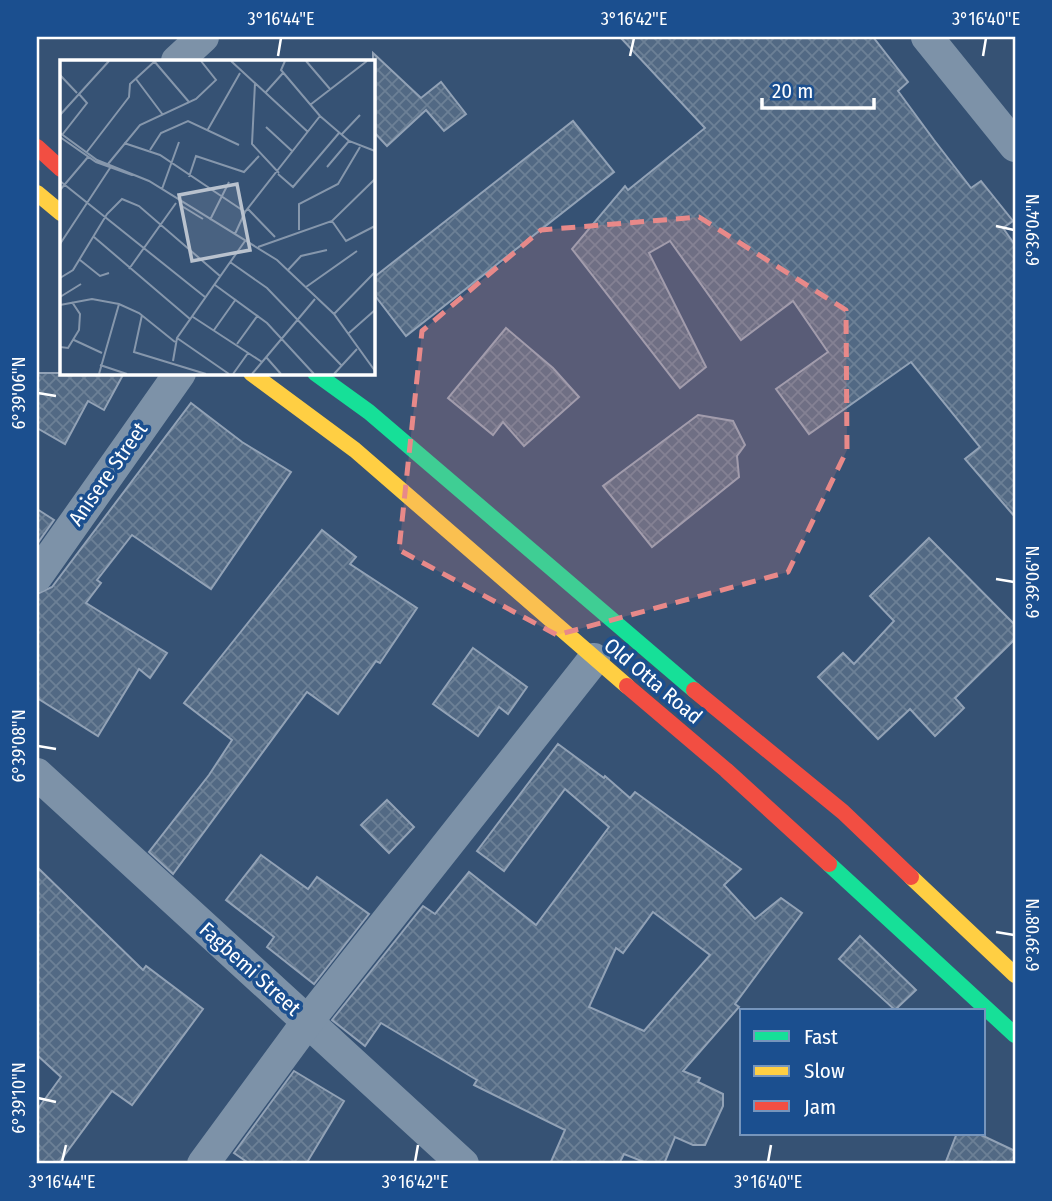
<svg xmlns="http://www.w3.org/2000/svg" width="1052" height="1201" viewBox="0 0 1052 1201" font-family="'Fira Sans Condensed',sans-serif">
<defs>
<pattern id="building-cross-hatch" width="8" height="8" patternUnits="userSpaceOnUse" patternTransform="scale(1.75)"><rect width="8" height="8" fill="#526984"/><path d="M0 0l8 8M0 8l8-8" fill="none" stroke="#6c8096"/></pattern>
</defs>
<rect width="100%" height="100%" fill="#365274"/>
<g fill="url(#building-cross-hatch)" stroke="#92a2b6" stroke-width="2" fill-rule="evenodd">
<polygon points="620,37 873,37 908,82 898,91 934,140 971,188 981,181 1013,221 1003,228 1015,245 1015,517 965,459 980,447 911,362 809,434 776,389 828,352 793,301 741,340 670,241 649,253 706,367 680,388 572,249 625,186 628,190 705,128"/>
<polygon points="373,53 421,98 441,82 466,114 444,131 426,110 387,146 373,131"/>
<polygon points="573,121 614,172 406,336 373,293 373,278"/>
<polygon points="506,328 553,368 579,397 524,446 503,422 493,435 448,398"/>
<polygon points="37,373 124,373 104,410 88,401 65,444 37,428"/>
<polygon points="191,403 242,442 291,472 211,589 132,535 97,580 101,583 86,603 167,653 150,678 139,669 98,736 37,698 37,594 52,587"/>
<polygon points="698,415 733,421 745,445 737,456 739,477 652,547 603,486"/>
<polygon points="37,509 54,520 37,544"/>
<polygon points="322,530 356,557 350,564 417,608 380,663 376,661 338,714 307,692 173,874 149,852 209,775 232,740 184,703"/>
<polygon points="929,538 1015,625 1015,639 955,698 964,708 935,736 910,709 878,739 818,677 843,653 854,664 894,621 870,596"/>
<polygon points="473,648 527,687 508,714 499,707 478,736 433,704"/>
<path d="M 558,744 L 604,778 L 605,776 L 630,798 L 635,792 L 741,869 L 724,885 L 755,919 L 781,898 L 802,913 L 735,1004 L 739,1007 L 683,1071 L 700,1078 L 698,1082 L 723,1094 L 723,1106 L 705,1145 L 693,1145 L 675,1137 L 664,1164 L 649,1164 L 624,1154 L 619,1164 L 550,1164 L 565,1130 L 474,1085 L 477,1080 L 381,1023 L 365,1046 L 332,1020 L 423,906 L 435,914 L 469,872 L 536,925 L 609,827 L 565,789 L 504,871 L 477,851 ZM 653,912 L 710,955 L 644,1031 L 589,1007 L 616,948 L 623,953 Z"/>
<polygon points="387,800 414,827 389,853 361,825"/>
<polygon points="261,855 308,889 317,877 369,914 314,984 267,947 274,937 226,900"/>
<polygon points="37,867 143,970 146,966 203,1009 132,1105 112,1091 58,1164 37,1164 37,1110 61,1077 37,1055"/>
<polygon points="860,936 916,990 895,1010 839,959"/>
<polygon points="294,1071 344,1101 306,1164 250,1164 234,1153"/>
<polygon points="957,1133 977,1133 1015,1151 1015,1164 945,1164"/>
</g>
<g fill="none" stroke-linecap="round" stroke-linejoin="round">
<g stroke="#7d92a8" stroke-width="32">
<polyline points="927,37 1015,146"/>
<polyline points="177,61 203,37"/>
<polyline points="37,576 180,373"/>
<polyline points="37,774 463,1164"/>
<polyline points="203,1164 308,1021 594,659"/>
</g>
<g stroke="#16e098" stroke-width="16">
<polyline points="315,373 369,412 694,690"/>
<polyline points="829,864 1015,1035"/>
</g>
<g stroke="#ffcf43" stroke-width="16">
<polyline points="37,193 61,213"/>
<polyline points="251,373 355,450 627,686"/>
<polyline points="911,877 1015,975"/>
</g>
<g stroke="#f24e42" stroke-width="16">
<polyline points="37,147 61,169"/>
<polyline points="627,686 726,770 829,864"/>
<polyline points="694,690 843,812 911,877"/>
</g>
</g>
<path fill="#e88989" fill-opacity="0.2" stroke="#e88989" stroke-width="5" stroke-dasharray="14 9" stroke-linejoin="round" d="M 699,217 L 846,310 L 847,450 L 788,572 L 557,635 L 399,550 L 422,331 L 541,230 Z"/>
<path fill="none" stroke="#fff" stroke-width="2.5" d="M 278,56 L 281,38M 630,56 L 634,38M 983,56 L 986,38M 996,226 L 1014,230M 38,393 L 56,396M 996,579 L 1014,582M 38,746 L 56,749M 996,932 L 1014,935M 38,1098 L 56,1102M 62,1162 L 66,1145M 415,1162 L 418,1145M 768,1162 L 771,1145"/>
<g text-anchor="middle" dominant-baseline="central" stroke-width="7" stroke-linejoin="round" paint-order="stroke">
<g font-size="21" fill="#fff" stroke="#1b4f8f">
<text transform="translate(108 474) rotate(-55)">Anisere Street</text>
<text transform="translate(653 681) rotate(40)">Old Otta Road</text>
<text transform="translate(250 969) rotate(42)">Fagbemi Street</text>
</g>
</g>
<g transform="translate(60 60)">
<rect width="315" height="315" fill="#365274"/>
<path fill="none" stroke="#8697ac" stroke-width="2" d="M 94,1 L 129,42M 171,1 L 248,72M 225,1 L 221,10 L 260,56 L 289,81 L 315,91M 246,1 L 270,29M 0,15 L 17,33M 76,19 L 103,55M 195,23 L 192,84 L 219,113M 206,32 L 223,13M 250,45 L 307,1M 0,55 L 49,1M 206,67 L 232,91M 147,71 L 180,13M 0,73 L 37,100 L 89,121 L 217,200 L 274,254 L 315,311M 2,75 L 27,43 L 19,34M 281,75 L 300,55M 0,77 L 36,102 L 72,115M 64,83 L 100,95 L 185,152M 90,90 L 101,73 L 128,61 L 179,85M 26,93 L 69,37 L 70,24 L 95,1M 48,104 L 80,65 L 136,39 L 156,20 L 141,1M 267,107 L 289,81M 218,114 L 233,127 L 279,73M 129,117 L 136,96 L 184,112 L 199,96M 0,121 L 145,237M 102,129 L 119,82M 0,130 L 28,97M 120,145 L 143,159M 188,149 L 215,177M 150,160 L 169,122M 272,161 L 286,181 L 315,166M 239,170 L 239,144 L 278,124 L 300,87M 175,174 L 185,152 L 260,56M 34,177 L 130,259M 0,184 L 50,108M 198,187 L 272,161 L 315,119M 20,200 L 40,216 L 49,213M 170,202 L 207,228 L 282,306M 69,209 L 116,143M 228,210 L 241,196 L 267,190M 0,218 L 13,210 L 47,154 L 62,139 L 79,146 L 160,216M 155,225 L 207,263 L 254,314M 246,227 L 297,191M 0,237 L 21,224M 0,245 L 32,239 L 59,244 L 79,253 L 115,282M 274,254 L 315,212M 82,255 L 74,292 L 146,314M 133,257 L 202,302M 154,270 L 176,239M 289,273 L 315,250M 117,278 L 169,314M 14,280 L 42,293M 177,284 L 198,255M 0,287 L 8,288 L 19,270 L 20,254 L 12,242M 206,297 L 221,314M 113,301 L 117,278 L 185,181M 40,305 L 67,314M 39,314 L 59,244M 173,314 L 188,293M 192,314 L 255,239M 274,314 L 297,289"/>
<path fill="#b9c2ce" fill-opacity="0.15" stroke="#b9c2ce" stroke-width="3.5" d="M 177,124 L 190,190 L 132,201 L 119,135 Z"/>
<rect width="315" height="315" fill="none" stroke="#fff" stroke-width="3.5"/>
</g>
<rect width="1052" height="1201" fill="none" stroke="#1b4f8f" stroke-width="77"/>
<rect x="740" y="1009" width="245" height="126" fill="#1b4f8f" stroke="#7695bc" stroke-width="2"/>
<rect x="754" y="1031" width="35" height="10" fill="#16e098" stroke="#7695bc" stroke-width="2"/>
<text x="804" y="1044" font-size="21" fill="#ffffff">Fast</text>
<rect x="754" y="1066" width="35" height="10" fill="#ffcf43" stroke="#7695bc" stroke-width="2"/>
<text x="804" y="1078" font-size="21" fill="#ffffff">Slow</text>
<rect x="754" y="1101" width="35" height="10" fill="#f24e42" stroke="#7695bc" stroke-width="2"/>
<text x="804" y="1114" font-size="21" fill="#ffffff">Jam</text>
<path d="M762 98v10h112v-10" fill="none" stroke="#ffffff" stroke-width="3.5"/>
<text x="772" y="98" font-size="21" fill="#ffffff" stroke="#1b4f8f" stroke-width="5" paint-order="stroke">20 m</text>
<rect x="38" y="38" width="976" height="1124" fill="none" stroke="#fff" stroke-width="2.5"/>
<g font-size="18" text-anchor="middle" fill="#fff">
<text x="281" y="25">3°16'44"E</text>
<text x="634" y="25">3°16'42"E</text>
<text x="986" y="25">3°16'40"E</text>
<text transform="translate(1033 230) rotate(-90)" y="6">6°39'04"N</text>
<text transform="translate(19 393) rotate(-90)" y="6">6°39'06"N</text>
<text transform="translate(1033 582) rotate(-90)" y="6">6°39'06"N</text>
<text transform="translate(19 746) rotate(-90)" y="6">6°39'08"N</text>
<text transform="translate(1033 935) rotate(-90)" y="6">6°39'08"N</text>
<text transform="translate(19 1098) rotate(-90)" y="6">6°39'10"N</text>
<text x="62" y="1188">3°16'44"E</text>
<text x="415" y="1188">3°16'42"E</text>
<text x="768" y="1188">3°16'40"E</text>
</g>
</svg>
